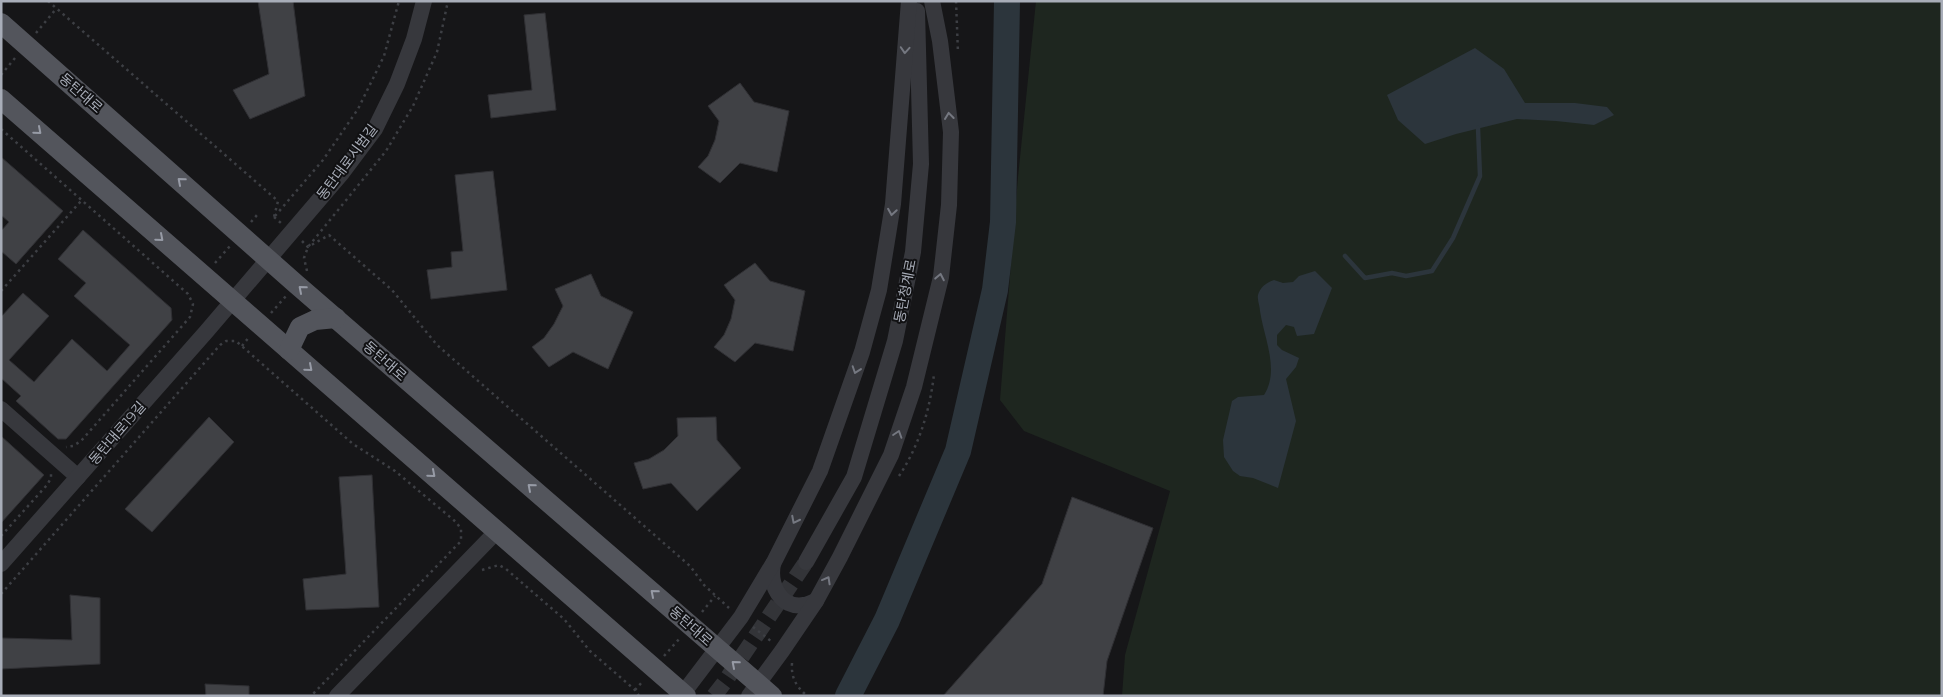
<svg xmlns="http://www.w3.org/2000/svg" width="1943" height="697" viewBox="0 0 1943 697" font-family="Montserrat,'Noto Sans KR',sans-serif">
<rect width="100%" height="100%" fill="#161618"/>
<polygon fill="#1e261f" points="1036,1 1942,1 1942,696 1122,696 1125,655 1170,491 1024,431 1000,400 1018,177"/>
<g fill="#2c353c">
<polygon points="1475,48 1504,69 1525,103 1575,103 1607,107 1614,115 1594,125 1556,121 1517,119 1456,134 1425,144 1398,120 1387,95"/>
<path d="M 1315,271 L 1332,288 L 1314,334 L 1297,336 L 1294,327 L 1286,325 L 1277,335 L 1277,345 L 1282,350 L 1299,358 L 1296,367 L 1286,379 L 1296,421 L 1278,488 L 1253,478 L 1240,476 L 1233,471 L 1224,457 L 1223,440 L 1232,401 L 1238,397 L 1264,395 C 1280,370 1264,338 1260,311 C 1260,306 1257,300 1258,295 C 1260,287 1267,282 1274,280 L 1283,283 L 1293,282 L 1299,276 Z"/>
</g>
<g fill="none" stroke-linecap="round" stroke-linejoin="round">
<polyline stroke="#2c353c" stroke-width="4.5" points="1345,256 1365,278 1392,273 1406,276 1432,271 1453,238 1480,176 1478,128"/>
<polyline stroke="#2c353c" stroke-width="26" points="848,696 887,620 958,451 995,290 1003,222 1007,1"/>
</g>
<g fill="#404145" stroke="#303034">
<polygon points="258,1 293,1 305,96 250,119 233,90 269,74"/>
<polygon points="545,13 556,110 491,118 488,95 532,90 524,15"/>
<polygon points="740,83 754,102 789,111 777,172 740,163 720,183 698,167 708,156 715,140 719,121 708,106"/>
<polygon points="1,157 63,211 16,264 1,251 1,231 9,222 1,215"/>
<polygon points="493,171 507,290 431,299 427,270 452,267 451,252 463,251 455,175"/>
<polygon points="83,230 171,308 172,320 66,439 58,439 16,401 21,396 1,378 1,317 23,293 49,316 9,360 34,382 72,339 107,371 130,345 74,296 86,283 58,259"/>
<polygon points="755,263 770,281 805,291 793,351 755,343 735,362 714,347 724,335 731,319 735,300 724,285"/>
<polygon points="591,274 601,296 633,312 608,369 573,352 549,367 532,347 544,338 554,324 563,306 555,289"/>
<polygon points="209,417 234,442 152,532 125,509"/>
<polygon points="716,417 717,440 741,468 697,511 671,483 643,489 634,463 649,459 664,450 678,436 677,418"/>
<polygon points="1,436 44,475 1,523"/>
<polygon points="372,475 379,607 306,610 303,579 346,574 339,477"/>
<polygon points="1072,497 1153,528 1107,661 1103,696 943,696 1042,584"/>
<polygon points="70,595 100,598 100,664 1,669 1,638 72,640"/>
<polygon points="205,684 249,686 249,696 206,696"/>
</g>
<g fill="none" stroke-linecap="round" stroke-linejoin="round">
<polyline stroke="#333438" stroke-width="16" stroke-dasharray="16 8" stroke-linecap="butt" points="714,696 724,683 806,562"/>
<g stroke="#3d3f44" stroke-width="2.5" stroke-dasharray="2.5 4" stroke-linecap="butt">
<polyline points="48,1 278,201 274,217"/>
<polyline points="956,1 958,53"/>
<polyline points="36,33 56,9"/>
<polyline points="1,75 15,58"/>
<polyline points="1,129 188,294 193,304 190,317 81,441 73,446 66,447"/>
<polyline points="275,216 323,160 358,109 384,56 399,1"/>
<polyline points="274,217 281,223"/>
<polyline points="251,222 257,215"/>
<polyline points="302,241 308,247 329,235 392,290 437,345 690,566 704,585 729,608"/>
<polyline points="215,263 230,246"/>
<polyline points="307,271 304,258 308,247 386,151 413,106 437,52 448,1"/>
<polyline points="1,291 81,201"/>
<polyline points="271,313 286,296"/>
<polyline points="242,346 249,337"/>
<path d="M 899,476 C 919,446 930,410 934,374"/>
<polyline points="1,536 47,485 51,478 51,473"/>
<polyline points="482,570 499,565 506,569 564,619 590,651 635,690 639,696"/>
<polyline points="1,594 220,345 226,341 236,341 353,444 395,471 456,522 461,529 461,541 311,696"/>
<polyline points="702,612 715,596"/>
<polyline points="753,627 772,642"/>
<polyline points="664,656 680,638"/>
<path d="M 792,663 C 791,678 796,686 807,696"/>
<polyline points="635,690 643,681"/>
</g>
<g stroke="#37383d" stroke-width="16">
<polyline points="1,409 78,477"/>
<polyline points="806,562 854,477 895,341 913,252 921,164 917,11"/>
<polyline points="1,564 206,332 342,173 375,129 397,84 414,39 424,1"/>
<path d="M 773,564 C 769,584 780,609 804,605 C 808,605 812,602 816,601"/>
<polyline points="337,696 497,531"/>
<polyline points="681,696 741,617 774,562 820,471 862,352 879,290 893,204 909,1"/>
<polyline points="749,696 782,651 816,601 840,557 891,455 914,387 941,277 949,205 951,132 940,41 932,1"/>
</g>
<g stroke="#53555c" stroke-width="20">
<polyline points="1,23 296,284 772,696"/>
<polyline points="1,99 686,696"/>
<polyline points="289,350 300,327 315,320 336,318"/>
</g>
</g>
<defs><path id="oneway-chevron" d="M-2-3.5L2.5 0L-2 3.5" fill="none" stroke-width="1.6" stroke-linecap="round" stroke-linejoin="round" transform="scale(1.25)"/></defs>
<g stroke="#757881">
<use href="#oneway-chevron" transform="translate(905 50) rotate(94)"/>
<use href="#oneway-chevron" transform="translate(949 116) rotate(-97)"/>
<use href="#oneway-chevron" transform="translate(892 212) rotate(99)"/>
<use href="#oneway-chevron" transform="translate(940 277) rotate(-79)"/>
<use href="#oneway-chevron" transform="translate(856 370) rotate(109)"/>
<use href="#oneway-chevron" transform="translate(898 434) rotate(-72)"/>
<use href="#oneway-chevron" transform="translate(795 520) rotate(117)"/>
<use href="#oneway-chevron" transform="translate(827 580) rotate(-61)"/>
</g>
<g stroke="#979ba6">
<use href="#oneway-chevron" transform="translate(38 131) rotate(41)"/>
<use href="#oneway-chevron" transform="translate(181 181) rotate(-139)"/>
<use href="#oneway-chevron" transform="translate(160 238) rotate(41)"/>
<use href="#oneway-chevron" transform="translate(302 289) rotate(-139)"/>
<use href="#oneway-chevron" transform="translate(309 368) rotate(41)"/>
<use href="#oneway-chevron" transform="translate(432 474) rotate(41)"/>
<use href="#oneway-chevron" transform="translate(531 487) rotate(-139)"/>
<use href="#oneway-chevron" transform="translate(654 593) rotate(-139)"/>
<use href="#oneway-chevron" transform="translate(735 664) rotate(-139)"/>
</g>
<g text-anchor="middle" dominant-baseline="central" stroke-width="4" stroke-linejoin="round" paint-order="stroke">
<g font-size="14" fill="#a8adb8" stroke="#111113">
<text transform="translate(81 93) rotate(41)">동탄대로</text>
<text transform="translate(347 162) rotate(-53)">동탄대로시범길</text>
<text transform="translate(905 291) rotate(-79)">동탄청계로</text>
<text transform="translate(385 361) rotate(41)">동탄대로</text>
<text transform="translate(117 433) rotate(-49)">동탄대로19길</text>
<text transform="translate(691 626) rotate(41)">동탄대로</text>
</g>
</g>
<rect width="1943" height="697" fill="none" stroke="#a8adb8" stroke-width="5"/>
</svg>
